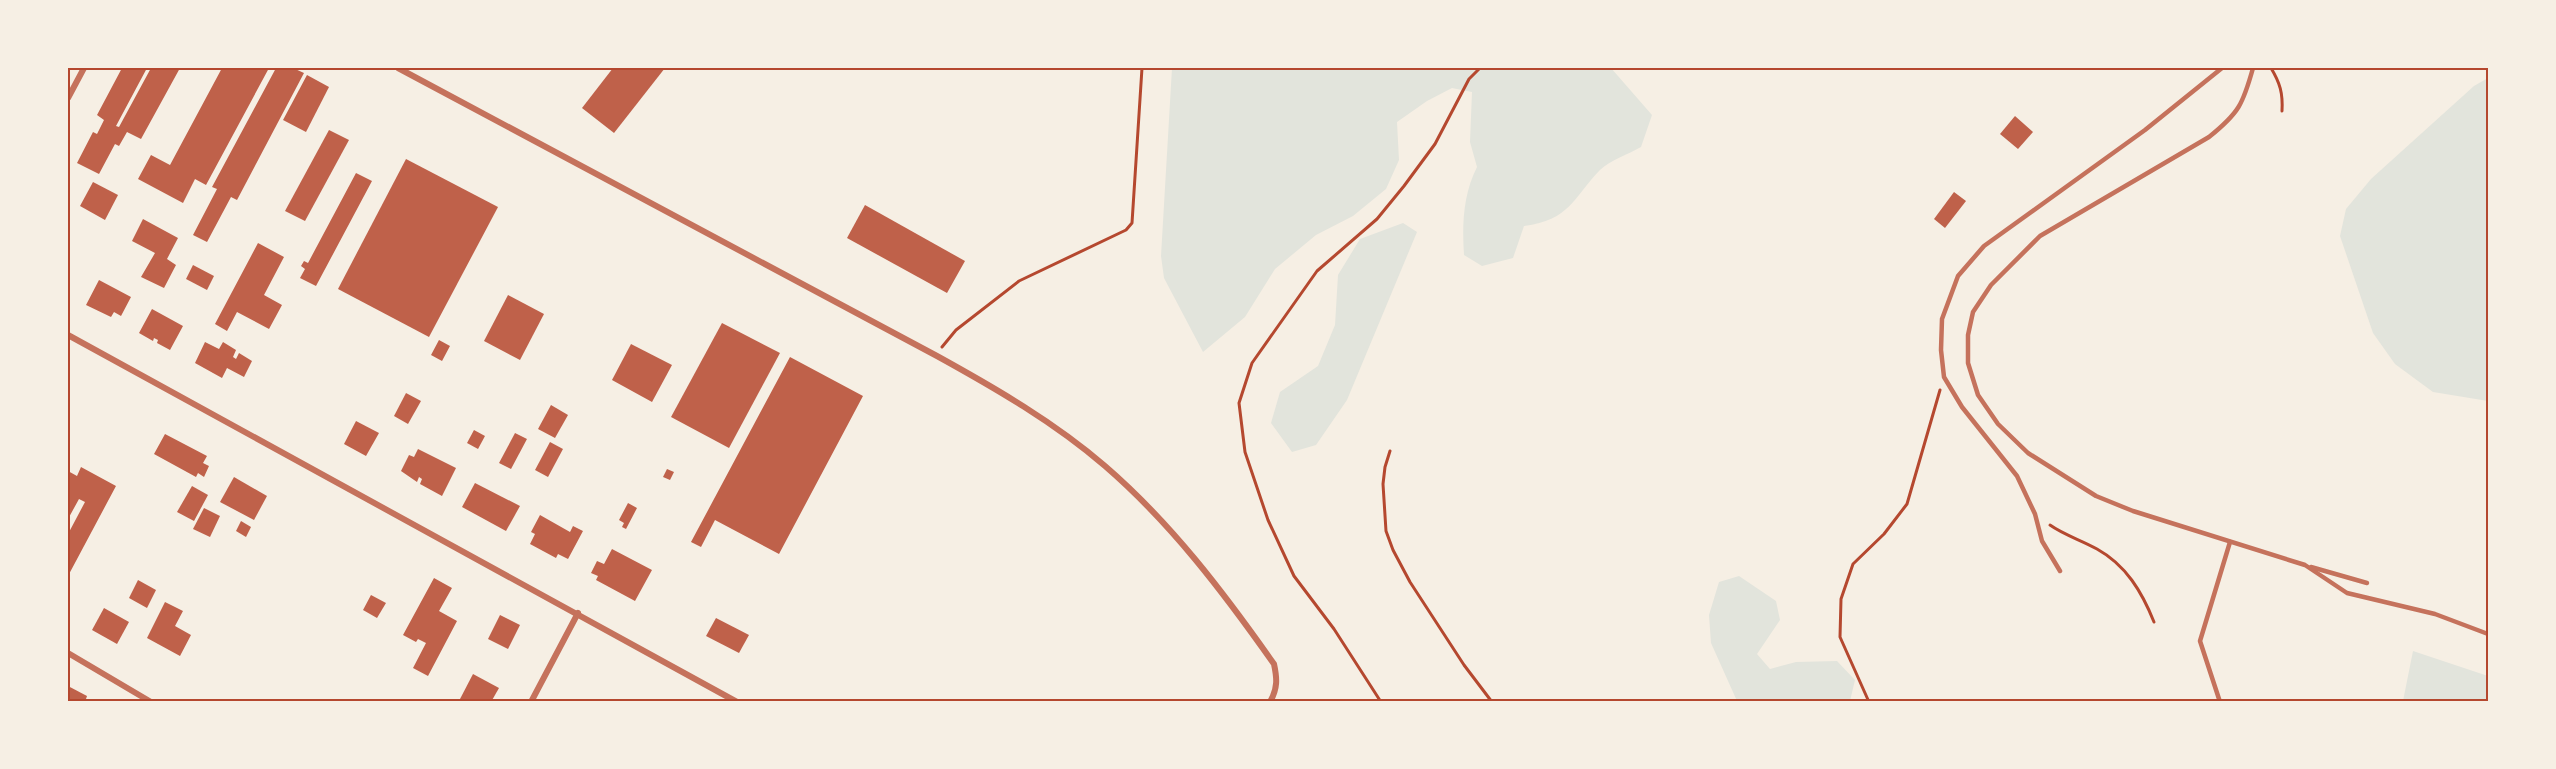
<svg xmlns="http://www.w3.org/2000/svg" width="2556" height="769" viewBox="0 0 2556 769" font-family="'Fira Sans',sans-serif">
<rect width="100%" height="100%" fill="#f6efe4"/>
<g fill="#e2e4dc">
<path d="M 1172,68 L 1611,68 L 1652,115 L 1641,147 C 1629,154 1610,160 1600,170 C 1572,199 1570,220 1524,226 L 1513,258 L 1482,266 L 1464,255 C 1462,224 1463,195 1477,167 L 1470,142 L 1472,92 L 1452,88 L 1427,101 L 1397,122 L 1399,160 L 1386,189 L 1353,216 L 1316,235 L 1275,269 L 1245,317 L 1203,352 L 1164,278 L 1161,256 Z"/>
<polygon points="2488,78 2488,401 2433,392 2395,364 2373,333 2340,236 2346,209 2371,179 2474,86"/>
<polygon points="1403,223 1417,232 1347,400 1316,445 1292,452 1271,423 1280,392 1318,366 1335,325 1338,275 1360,239"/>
<polygon points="1739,576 1776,601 1780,620 1757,654 1770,669 1796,662 1837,661 1855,680 1850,701 1737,701 1711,643 1709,615 1719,582"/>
<polygon points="2413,651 2488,676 2488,701 2403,701"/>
</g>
<g fill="#bf614a">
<polygon points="122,68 147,68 116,126 119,127 151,68 180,68 141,139 127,132 119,146 115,144 99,174 77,163 93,132 97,134 104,120 97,115"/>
<polygon points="222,68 269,68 206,185 195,179 183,203 138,179 151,155 170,165"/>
<polygon points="276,68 293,68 304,73 237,200 231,197 207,242 193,235 217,189 212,187"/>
<polygon points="613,68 665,68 614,133 582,108"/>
<polygon points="307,75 329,87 306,132 283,120"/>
<polygon points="2015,116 2033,132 2018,149 2000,134"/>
<polygon points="329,130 349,140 305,221 285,211"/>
<polygon points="406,159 498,207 429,337 338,289"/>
<polygon points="356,173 372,181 316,286 300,278 305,269 301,266 304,261 308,263"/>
<polygon points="93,182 118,195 105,220 80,206"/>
<polygon points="1954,192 1966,201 1945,228 1934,219"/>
<polygon points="865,205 965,261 947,293 847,238"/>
<polygon points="143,219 178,238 167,259 176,265 164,288 141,277 155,253 132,241"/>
<polygon points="258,243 284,257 264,295 282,305 269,329 237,312 227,331 215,324"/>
<polygon points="193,265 214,276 207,290 186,279"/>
<polygon points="99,280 131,297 121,316 114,312 111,317 86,305"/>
<polygon points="508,295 544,314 520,360 484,341"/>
<polygon points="152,309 183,326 170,350 157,343 158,340 154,338 153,341 139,333"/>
<polygon points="722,323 780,353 729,448 671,417"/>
<polygon points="439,340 450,346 442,361 431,355"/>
<polygon points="205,342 219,349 223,342 236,350 233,357 236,359 239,353 252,361 244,377 227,368 222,378 195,363"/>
<polygon points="631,344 672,365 652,402 612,380"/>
<polygon points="790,357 863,396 779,554 715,520 701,547 691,542"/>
<polygon points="406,393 421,401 408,424 394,416"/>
<polygon points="551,405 568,415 555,438 538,429"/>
<polygon points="356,421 379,433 366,456 344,444"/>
<polygon points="474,430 485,436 478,449 467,443"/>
<polygon points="515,433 527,439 511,469 499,463"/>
<polygon points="165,434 207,456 203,463 209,466 204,477 198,473 196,477 154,454"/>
<polygon points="550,442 563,449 548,477 535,470"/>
<polygon points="418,449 456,468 442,496 420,484 422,479 419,477 417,482 401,471 409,455 414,457"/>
<polygon points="81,467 116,486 68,576 68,534 85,502 79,499 68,519 68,471 77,476"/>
<polygon points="667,469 674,472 670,480 663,477"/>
<polygon points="234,477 267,496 254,520 220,502"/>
<polygon points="475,483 520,506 506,531 462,507"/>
<polygon points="192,486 208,495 194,521 177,512"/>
<polygon points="628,503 637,508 626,529 622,527 624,523 619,520"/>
<polygon points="204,508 220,516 210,537 193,529"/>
<polygon points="540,515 570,532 573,526 583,531 568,559 558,554 556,558 530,544 535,534 531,532"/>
<polygon points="241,521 251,527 246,537 236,531"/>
<polygon points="612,549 652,570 635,601 596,580 598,576 591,573 597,561 604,564"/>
<polygon points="434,578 452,588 439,611 457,621 428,676 413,668 426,643 418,639 416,642 403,635"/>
<polygon points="138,580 156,590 147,608 129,598"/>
<polygon points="371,595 386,603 377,618 363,610"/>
<polygon points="165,602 183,611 175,626 191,635 180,656 147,638"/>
<polygon points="104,608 129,622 117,644 92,630"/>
<polygon points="500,615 520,625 508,649 488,639"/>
<polygon points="716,618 749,635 739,653 706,636"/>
<polygon points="473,674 499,688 491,702 465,702 460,699"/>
<polygon points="68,686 87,696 85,702 68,702"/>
</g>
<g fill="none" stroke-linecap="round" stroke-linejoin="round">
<g stroke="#b5482f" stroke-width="3">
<path d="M 2271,68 C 2280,83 2283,93 2282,111"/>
<polyline points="942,347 956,330 1019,281 1126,230 1132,223 1142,68"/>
<polyline points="1390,451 1385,467 1383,484 1386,531 1393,550 1410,582 1464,665 1492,702"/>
<path d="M 2050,525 C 2064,535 2081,540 2097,549 C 2126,565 2142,592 2154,622"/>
<polyline points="1381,702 1334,629 1294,576 1268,520 1245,452 1239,403 1252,363 1317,271 1377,219 1404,186 1435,144 1469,79 1480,68"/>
<polyline points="1869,702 1840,637 1841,599 1853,564 1884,534 1907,504 1940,390"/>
</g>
<g stroke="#c5725c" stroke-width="4.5">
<path d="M 2253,68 C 2243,104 2239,113 2209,137 L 2040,236 L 1991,285 L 1973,312 L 1968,335 L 1968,363 L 1978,395 L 1998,424 L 2028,453 L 2096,496 L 2133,511 L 2305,565 L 2347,593 L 2435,614 L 2488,634"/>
<polyline points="2311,567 2367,583"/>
<polyline points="2060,571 2042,541 2035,514 2017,476 1962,407 1944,377 1941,350 1942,319 1958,276 1984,246 2145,130 2222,68"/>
<polyline points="2220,702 2200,641 2230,542"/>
</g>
<g stroke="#c5725c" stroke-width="6">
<path d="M 398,68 L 937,356 C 995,388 1054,422 1105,466 C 1171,523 1224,593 1274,664 C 1277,678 1278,688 1270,702"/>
<polyline points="68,98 84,68"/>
<polyline points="68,335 737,702"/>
<polyline points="68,653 151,702"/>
<polyline points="531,702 578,613"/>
</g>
</g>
<rect width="2556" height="769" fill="none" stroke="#f6efe4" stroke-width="138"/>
<rect x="69" y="69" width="2418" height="631" fill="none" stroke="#b5482f" stroke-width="2"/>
</svg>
